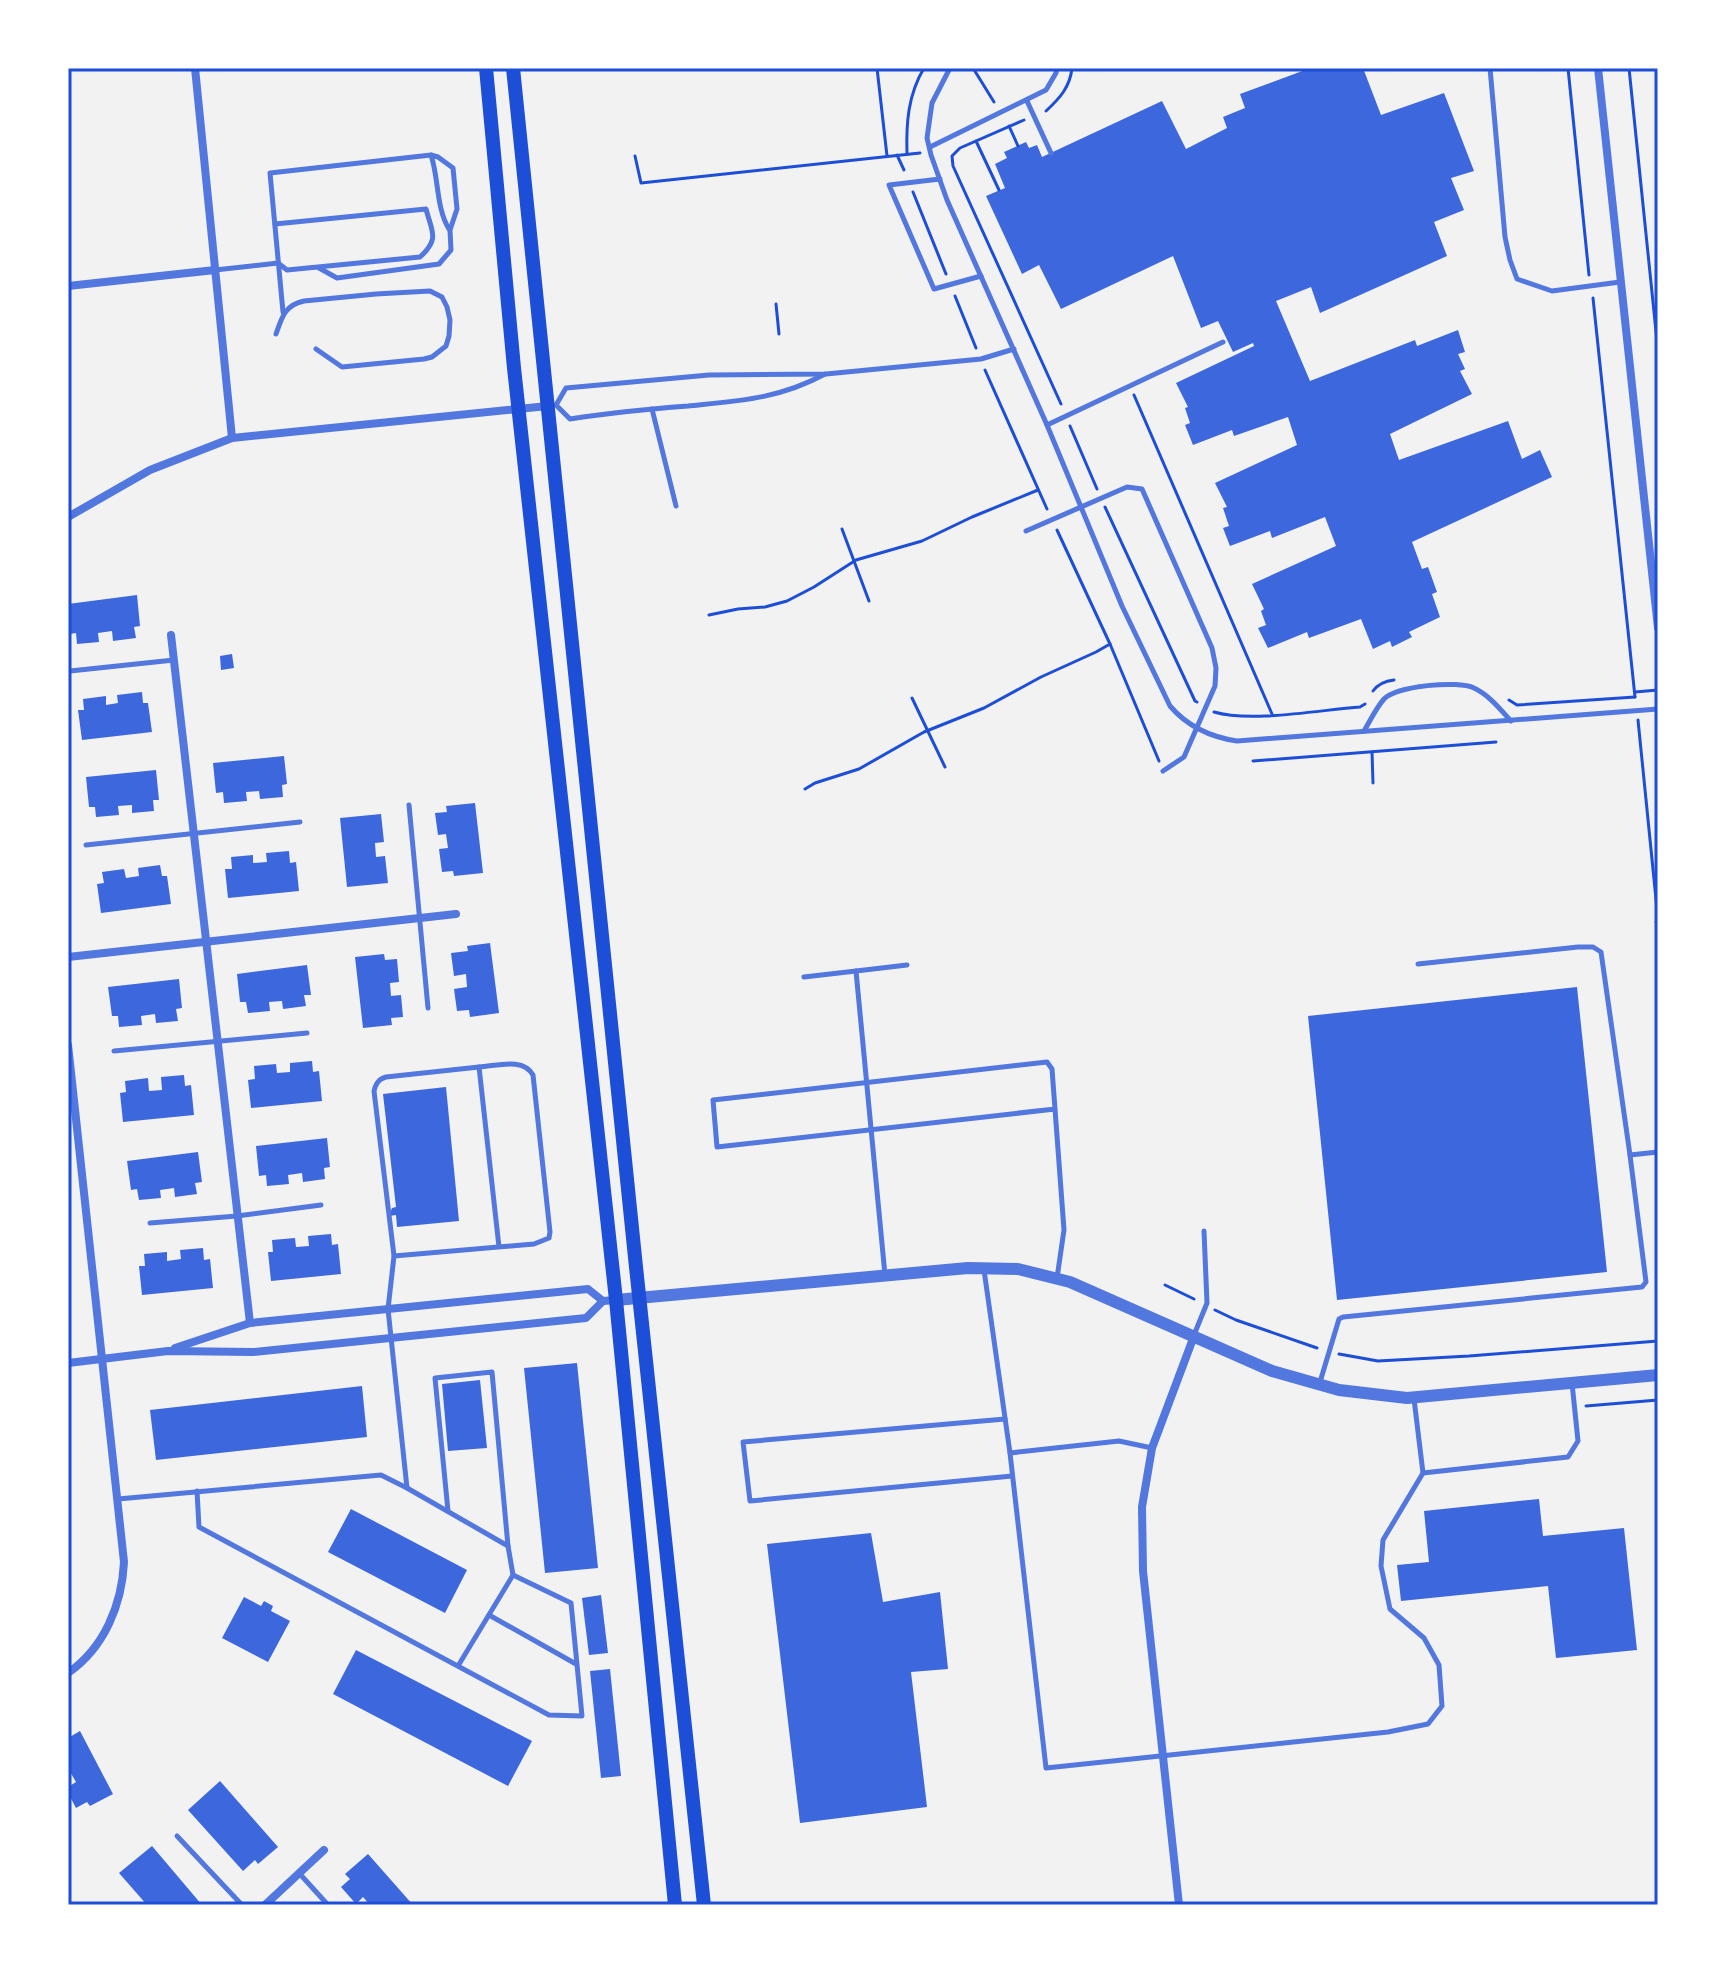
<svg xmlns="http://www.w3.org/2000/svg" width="1726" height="1973" viewBox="0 0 1726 1973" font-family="'Sofia Sans Condensed',sans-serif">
<rect width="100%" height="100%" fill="#f2f2f2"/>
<g fill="#3d67dc">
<polygon points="1305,68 1363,68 1381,115 1444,93 1474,171 1451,178 1464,210 1434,222 1447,256 1320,313 1311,287 1276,301 1310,381 1415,340 1417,346 1458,330 1465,352 1458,354 1465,369 1460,371 1472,394 1390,434 1399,460 1508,421 1522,459 1540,450 1552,477 1412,542 1422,569 1428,567 1437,592 1432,594 1440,617 1409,632 1412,637 1392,647 1390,641 1373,649 1361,619 1309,638 1307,632 1268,648 1258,628 1266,625 1261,611 1264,609 1252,584 1336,546 1325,517 1272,538 1270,531 1230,546 1223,528 1229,526 1223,508 1227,507 1215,483 1297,445 1288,417 1234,436 1232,430 1193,445 1185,425 1190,423 1185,408 1188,407 1176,383 1254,346 1253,343 1233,352 1218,321 1201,328 1173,256 1061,309 1039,265 1022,274 986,196 1005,188 995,164 1007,158 1004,152 1026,142 1029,148 1037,145 1042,157 1162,101 1186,149 1227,128 1223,117 1245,108 1240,94 1305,70"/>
<polygon points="137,595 140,626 134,627 136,638 113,641 112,631 98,633 99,642 77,644 76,633 70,634 68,604"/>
<polygon points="232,654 234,668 221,670 220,656"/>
<polygon points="142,692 143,703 148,703 152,732 82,740 78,710 84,710 83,699 106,696 106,705 118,703 117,695"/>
<polygon points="284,756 287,784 282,785 283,797 260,799 259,791 246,792 247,801 224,803 223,792 216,793 213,763"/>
<polygon points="156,770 159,800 153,800 154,811 132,813 132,805 118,806 119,815 96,817 95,807 89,807 86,777"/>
<polygon points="475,803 483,873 454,876 453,871 442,872 439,849 448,848 446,834 438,835 435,813 447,812 446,806"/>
<polygon points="381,814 384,842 375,843 376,857 385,856 388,883 347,887 340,818"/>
<polygon points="289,851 290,863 296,862 299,891 228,898 225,869 232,869 231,857 253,855 253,863 267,862 266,853"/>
<polygon points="160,865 162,876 167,876 171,904 101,913 97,884 104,883 102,872 124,869 126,878 139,876 138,868"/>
<polygon points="490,943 499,1013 470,1017 469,1010 457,1011 454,989 467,987 466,974 454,976 451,953 468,951 467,946"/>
<polygon points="384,954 385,960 397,959 399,982 390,983 391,996 401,995 403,1017 391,1018 392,1025 363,1028 355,957"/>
<polygon points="307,965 311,995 304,995 306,1006 283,1009 282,1001 269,1002 270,1011 248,1013 246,1002 240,1002 237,974"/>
<polygon points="179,979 182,1008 176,1009 178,1021 156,1023 155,1014 141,1016 142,1025 119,1027 118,1016 112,1016 108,987"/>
<polygon points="1577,987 1607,1272 1337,1300 1308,1016"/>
<polygon points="312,1061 313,1072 319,1071 322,1101 251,1108 248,1080 255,1079 254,1066 276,1064 277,1073 290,1072 290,1063"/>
<polygon points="184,1075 185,1086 191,1085 194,1115 123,1122 120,1093 126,1092 125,1081 148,1078 149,1091 162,1090 161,1077"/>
<polygon points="446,1087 459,1221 397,1227 396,1215 389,1216 392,1208 396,1207 383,1094"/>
<polygon points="327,1138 330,1167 324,1168 325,1179 303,1182 302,1173 288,1175 289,1184 267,1186 266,1175 259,1176 256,1146"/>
<polygon points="198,1152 202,1182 195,1183 197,1194 175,1197 174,1188 160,1190 161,1198 139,1200 137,1189 131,1190 127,1161"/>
<polygon points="331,1234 332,1245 338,1244 341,1274 271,1281 268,1252 273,1252 272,1240 295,1238 296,1247 309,1246 308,1236"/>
<polygon points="203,1248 204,1260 210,1259 213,1288 142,1295 139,1266 145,1266 144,1254 167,1252 167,1261 181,1259 180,1250"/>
<polygon points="577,1363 598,1568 545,1573 524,1368"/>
<polygon points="480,1380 487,1448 448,1451 442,1384"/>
<polygon points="362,1386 367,1437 156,1460 150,1410"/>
<polygon points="1539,1499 1543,1536 1624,1528 1637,1650 1556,1658 1548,1586 1401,1601 1397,1565 1429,1562 1424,1511"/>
<polygon points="351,1509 467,1570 445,1613 328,1552"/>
<polygon points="871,1533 883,1602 940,1592 948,1669 911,1672 927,1807 800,1823 767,1544"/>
<polygon points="601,1595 608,1653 589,1655 582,1598"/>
<polygon points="244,1597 261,1606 264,1601 273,1606 271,1611 290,1621 268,1662 222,1638"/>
<polygon points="356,1650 532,1741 508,1786 333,1694"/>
<polygon points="610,1669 621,1776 601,1778 590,1671"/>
<polygon points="80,1731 113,1794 90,1806 87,1802 76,1808 68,1793 68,1787 76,1782 69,1770 68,1770 68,1738"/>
<polygon points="220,1781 278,1847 258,1864 255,1860 243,1871 188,1810"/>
<polygon points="152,1846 202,1905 147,1905 119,1873"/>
<polygon points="368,1854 413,1905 370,1905 363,1897 356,1904 341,1887 350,1879 345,1874"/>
</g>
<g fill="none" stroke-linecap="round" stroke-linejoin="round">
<g stroke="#1d4ed8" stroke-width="3">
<polyline points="877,68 887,156"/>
<polyline points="973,68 994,102"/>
<polyline points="1568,68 1589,275"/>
<polyline points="1629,68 1658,351"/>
<path d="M 1046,111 C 1060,98 1070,87 1072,68"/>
<polyline points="1024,120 960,148 952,156 953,166 1061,404"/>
<polyline points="1009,126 1018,146"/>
<polyline points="976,141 999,190"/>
<path d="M 907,154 C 906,123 908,95 924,68"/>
<polyline points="897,155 904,170"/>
<polyline points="635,156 641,183 920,153"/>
<polyline points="913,192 946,274"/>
<polyline points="955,296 976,348"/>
<polyline points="1593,298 1635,697"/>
<polyline points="776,304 779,334"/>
<polyline points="985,370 1047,509"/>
<polyline points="1134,395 1272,714"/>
<polyline points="1070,426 1097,489"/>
<polyline points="1105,507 1195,701 1197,702"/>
<polyline points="842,529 869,601"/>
<polyline points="1057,530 1110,644 1159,761"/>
<polyline points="709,615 738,609 765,607 787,601 814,587 856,560 922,541 972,517 1038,490"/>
<path d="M 1373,691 C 1378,684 1385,681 1394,680"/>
<polyline points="1635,692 1658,690"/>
<polyline points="912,698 945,767"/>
<polyline points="1509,700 1517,705 1635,697"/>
<path d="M 1214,712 C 1251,723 1319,710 1360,707 L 1365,704"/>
<polyline points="1638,720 1658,919"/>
<polyline points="1372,752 1373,783"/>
<polyline points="1253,761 1496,742"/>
<polyline points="805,789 815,783 859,769 924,732 984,708 1041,677 1096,652 1110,644"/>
<polyline points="1656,922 1658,921"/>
<polyline points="1165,1285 1194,1299"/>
<polyline points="1215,1310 1236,1320 1317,1348"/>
<polyline points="1339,1354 1378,1361 1469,1356 1658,1341"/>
<polyline points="1586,1406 1658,1400"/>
</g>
<g stroke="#5277de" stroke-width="5">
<path d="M 950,68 L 932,103 L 927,138 L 931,155 L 947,200 L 1047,425 L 1122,606 L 1170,706 C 1188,727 1210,737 1237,741 L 1658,709"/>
<polyline points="1490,68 1505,237 1510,260 1517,279 1552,291 1620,282"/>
<polyline points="1027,101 1051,153"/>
<polyline points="930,147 1046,90 1056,73 1057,68"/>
<path d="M 431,155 C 439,179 436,208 449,229"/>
<polyline points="940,179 889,185 934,289 981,276"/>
<path d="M 215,270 L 278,263 L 287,270 L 420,257 C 440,239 432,232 426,209 L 275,224"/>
<polyline points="283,312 270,173 431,155 438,157 453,168 457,209 450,230 451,250 439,264 337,278 319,268"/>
<path d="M 276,334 C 282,317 285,305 304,301 L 376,294 L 430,291 L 442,297 L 447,307 L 450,320 L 449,336 L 446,346 L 432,357 L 424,359 L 342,367 L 316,349"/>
<polyline points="556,405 566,388 709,375 826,374 981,359 1014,349"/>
<path d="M 556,405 L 570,419 C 609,413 649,409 688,406 C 738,401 779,399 825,374"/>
<polyline points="652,409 676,506"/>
<polyline points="1047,425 1223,342"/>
<polyline points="1026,531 1127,487 1142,489 1212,648 1216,668 1215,686 1184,757 1163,771"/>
<polyline points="70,671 174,660"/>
<path d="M 1364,731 C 1370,721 1376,708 1384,699 C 1396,686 1458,680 1474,688 C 1489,695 1500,709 1511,721"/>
<polyline points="409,805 428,1008"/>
<polyline points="86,845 300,822"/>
<polyline points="804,977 856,971"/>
<polyline points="114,1051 307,1033"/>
<polyline points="1055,1109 1052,1069 1047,1062 713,1100 717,1147 1055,1109 1064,1230 1057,1278"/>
<polyline points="1630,1155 1658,1152"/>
<polyline points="150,1223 237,1216 321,1205"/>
<path d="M 394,1256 L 374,1091 C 376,1083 379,1079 386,1077 L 479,1067"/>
<polyline points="984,1270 1010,1453 1119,1441 1152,1448"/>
<polyline points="885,1275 856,971 907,965"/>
<polyline points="1194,1335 1207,1303 1204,1231"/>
<polyline points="1320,1382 1339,1319 1343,1317 1642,1287 1646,1282 1630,1155 1601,952 1593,947 1578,947 1418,964"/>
<polyline points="1414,1399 1423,1473 1568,1457 1578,1441 1572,1383"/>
<polyline points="1005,1419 743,1442 750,1501 1012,1476"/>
<polyline points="1010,1453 1046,1768 1388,1732 1428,1724 1442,1706 1439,1665 1424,1638 1390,1609 1381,1566 1383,1540 1423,1473"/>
<polyline points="407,1488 508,1546"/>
<polyline points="197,1491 199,1527 549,1715 582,1716 571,1603 513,1575 458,1666"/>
<path d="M 118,1499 L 381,1475 L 407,1488 L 388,1309 L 394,1256 L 534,1244 L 549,1238 L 550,1232 L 533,1075 C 523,1057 497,1066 479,1067 L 499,1247"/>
<polyline points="448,1511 435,1378 492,1372 508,1546 513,1575"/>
<polyline points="489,1615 576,1664"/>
<polyline points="177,1836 242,1905"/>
<polyline points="299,1873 328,1905"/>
</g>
<g stroke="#5277de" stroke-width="8">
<polyline points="195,68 232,438"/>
<polyline points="1598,68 1658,628"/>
<polyline points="68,286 215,270"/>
<polyline points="68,517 150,470 232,438 548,406"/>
<polyline points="171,635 250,1323"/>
<polyline points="68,957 456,914"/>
<path d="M 68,1045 L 124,1562 C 122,1605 104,1648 68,1673"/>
<polyline points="175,1348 250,1323 588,1289 603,1301"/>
<polyline points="68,1363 168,1351 253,1352 586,1318 603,1301 616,1300"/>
<polyline points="265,1905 324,1850"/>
<polyline points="1179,1905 1143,1571 1142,1507 1152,1448 1194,1336"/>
</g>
<polyline stroke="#5277de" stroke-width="12" points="616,1300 968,1268 1018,1269 1070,1282 1272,1371 1339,1390 1407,1398 1658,1375"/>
<g stroke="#1d4ed8" stroke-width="14">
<polyline points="486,68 514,368 616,1300 675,1905"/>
<polyline points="513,68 636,1267 704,1905"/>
</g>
</g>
<rect width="1726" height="1973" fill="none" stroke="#ffffff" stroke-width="140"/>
<rect x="70" y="70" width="1586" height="1833" fill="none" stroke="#1d4ed8" stroke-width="3"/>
</svg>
